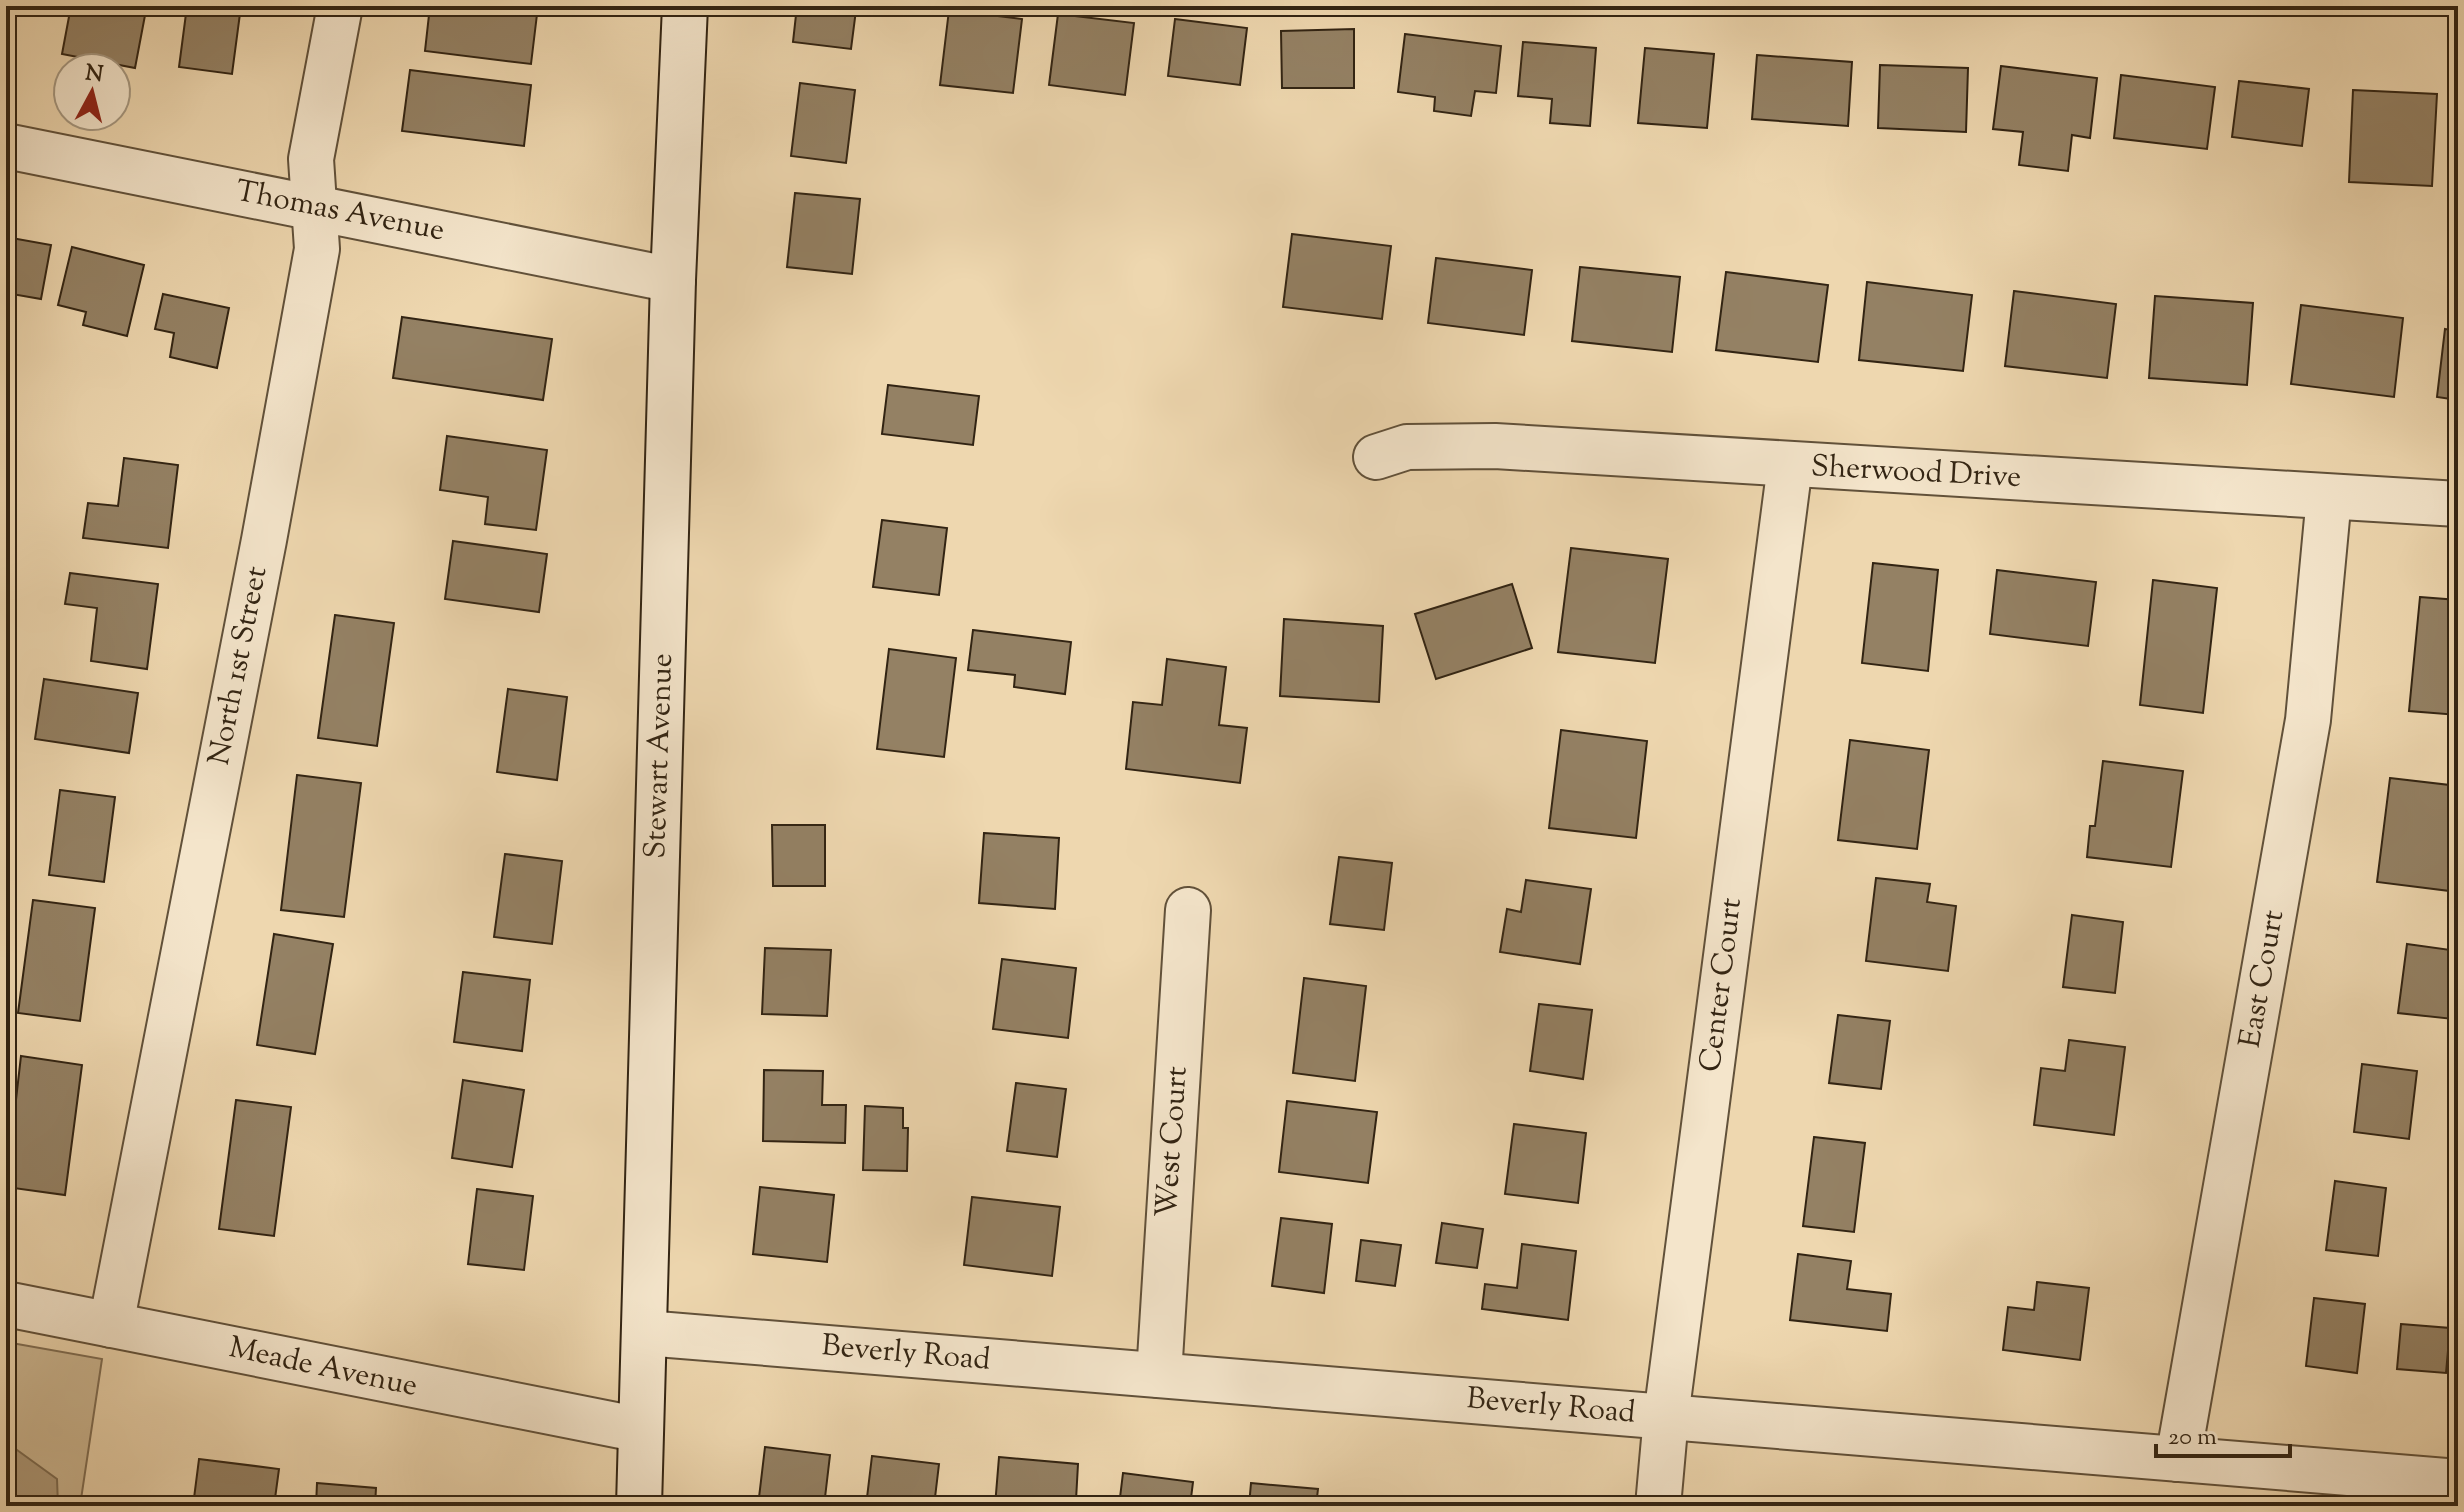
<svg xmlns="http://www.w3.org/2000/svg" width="2464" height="1512" viewBox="0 0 2464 1512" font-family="'Sorts Mill Goudy',serif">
<rect width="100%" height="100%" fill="#eed7af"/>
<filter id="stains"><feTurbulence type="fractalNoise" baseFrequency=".0025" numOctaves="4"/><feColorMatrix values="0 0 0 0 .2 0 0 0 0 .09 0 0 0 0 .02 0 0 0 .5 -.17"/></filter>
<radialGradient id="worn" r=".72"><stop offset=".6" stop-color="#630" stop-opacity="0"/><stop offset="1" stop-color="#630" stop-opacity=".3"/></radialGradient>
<polygon fill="#ceb994" stroke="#806e54" stroke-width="2" points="6,1342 102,1359 80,1506 6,1506"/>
<polygon fill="#ae9a7a" stroke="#7c6b51" stroke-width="2" points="6,1442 57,1479 58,1506 6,1506"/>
<g fill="#948164" stroke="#322413" stroke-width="2">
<polygon points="71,6 126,6 146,10 135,68 62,54"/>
<polygon points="187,6 241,6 232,74 179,67"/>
<polygon points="430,6 538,6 531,64 425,51"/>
<polygon points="797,6 872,6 872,12 856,10 851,49 793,42"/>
<polygon points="949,10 1022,19 1013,93 940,85"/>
<polygon points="1058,14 1134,23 1125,95 1049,85"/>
<polygon points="1175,19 1247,28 1240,85 1168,76"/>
<polygon points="1354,29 1354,88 1282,88 1281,31"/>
<polygon points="1405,34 1501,46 1496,93 1475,91 1471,116 1434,111 1435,97 1398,92"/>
<polygon points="1523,42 1596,48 1590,126 1550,123 1552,99 1518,96"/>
<polygon points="1645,48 1714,54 1707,128 1638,123"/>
<polygon points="1757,55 1852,62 1848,126 1752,119"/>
<polygon points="1880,65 1968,68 1966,132 1878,128"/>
<polygon points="2001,66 2097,78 2090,138 2072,135 2068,171 2019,165 2023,132 1993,129"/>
<polygon points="410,70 531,85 524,146 402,131"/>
<polygon points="2121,75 2215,87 2207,149 2114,138"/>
<polygon points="2239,81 2309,89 2302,146 2232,137"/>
<polygon points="800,83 855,90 846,163 791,156"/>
<polygon points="2353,90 2437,94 2432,186 2349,182"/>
<polygon points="795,193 860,199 852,274 787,267"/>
<polygon points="1292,234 1391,246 1382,319 1283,307"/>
<polygon points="6,237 51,245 41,299 6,293"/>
<polygon points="72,247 144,265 127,336 83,325 86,312 58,305"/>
<polygon points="1436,258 1532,270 1524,335 1428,323"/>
<polygon points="1580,267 1680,277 1672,352 1572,341"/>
<polygon points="1726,272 1828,285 1818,362 1716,350"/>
<polygon points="1867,282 1972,295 1963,371 1859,360"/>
<polygon points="2014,291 2116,304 2107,378 2005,366"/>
<polygon points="163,294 229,308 217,368 170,357 174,333 155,329"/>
<polygon points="2155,296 2253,303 2247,385 2149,378"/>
<polygon points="2301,305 2403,318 2394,397 2291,384"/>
<polygon points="402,317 552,339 543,400 393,378"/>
<polygon points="2445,329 2458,331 2458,400 2437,397"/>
<polygon points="888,385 979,396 973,445 882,434"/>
<polygon points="447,436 547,450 536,530 485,524 488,497 440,490"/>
<polygon points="124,458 178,465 168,548 83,538 88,503 118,506"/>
<polygon points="882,520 947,528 939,595 873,587"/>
<polygon points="453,541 547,554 539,612 445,599"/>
<polygon points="1571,548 1668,559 1655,663 1558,652"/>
<polygon points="1873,563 1938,570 1928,671 1862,663"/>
<polygon points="1997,570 2096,582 2088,646 1990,634"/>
<polygon points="70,573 158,584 147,669 91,661 97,608 65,604"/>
<polygon points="2153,580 2217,588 2203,713 2140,705"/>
<polygon points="1512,584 1532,648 1436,679 1415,614"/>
<polygon points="2420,597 2458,600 2458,715 2409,711"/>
<polygon points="335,615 394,623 377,746 318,738"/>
<polygon points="1284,619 1383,626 1379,702 1280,696"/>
<polygon points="973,630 1071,642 1065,694 1014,687 1015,675 968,670"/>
<polygon points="889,649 956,658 944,757 877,749"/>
<polygon points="1167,659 1226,667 1219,725 1247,728 1240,783 1126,769 1133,702 1162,705"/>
<polygon points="44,679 138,693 129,753 35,739"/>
<polygon points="508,689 567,697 557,780 497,772"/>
<polygon points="1561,730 1647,741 1636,838 1549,828"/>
<polygon points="1850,740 1929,750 1917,849 1838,840"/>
<polygon points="2103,761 2183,771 2171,867 2087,857 2090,826 2095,826"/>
<polygon points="297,775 361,783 344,917 281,910"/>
<polygon points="2390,778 2458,786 2458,892 2377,882"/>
<polygon points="60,790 115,797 104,882 49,875"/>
<polygon points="772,825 825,825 825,886 773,886"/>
<polygon points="984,833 1059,838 1055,909 979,903"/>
<polygon points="505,854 562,861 552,944 494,937"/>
<polygon points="1339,857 1392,863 1384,930 1330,924"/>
<polygon points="1876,878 1930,884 1927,902 1956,906 1948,971 1866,961"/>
<polygon points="1526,880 1591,889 1580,964 1500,952 1507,909 1521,912"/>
<polygon points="33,900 95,908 80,1021 18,1013"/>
<polygon points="2072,915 2123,922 2115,993 2063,987"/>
<polygon points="274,934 333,944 315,1054 257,1045"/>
<polygon points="2407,944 2458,951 2453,1019 2398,1013"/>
<polygon points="765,948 831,950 827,1016 762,1014"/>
<polygon points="1002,959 1076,968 1068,1038 993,1029"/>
<polygon points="463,972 530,980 522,1051 454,1042"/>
<polygon points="1304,978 1366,986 1355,1081 1293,1073"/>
<polygon points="1539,1004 1592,1010 1583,1079 1530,1071"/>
<polygon points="1838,1015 1890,1021 1881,1089 1829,1083"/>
<polygon points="2069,1040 2125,1047 2114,1135 2034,1125 2041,1068 2065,1071"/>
<polygon points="21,1056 82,1065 65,1195 6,1187"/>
<polygon points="2362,1064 2417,1071 2409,1139 2354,1132"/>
<polygon points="764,1070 823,1071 822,1105 846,1105 845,1143 763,1141"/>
<polygon points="463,1080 524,1090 512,1167 452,1158"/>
<polygon points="1016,1083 1066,1089 1057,1157 1007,1151"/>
<polygon points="236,1100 291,1107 274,1236 219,1229"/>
<polygon points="1287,1101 1377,1112 1368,1183 1279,1172"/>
<polygon points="865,1106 903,1108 903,1128 908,1128 907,1171 863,1170"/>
<polygon points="1514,1124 1586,1133 1578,1203 1505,1194"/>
<polygon points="1814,1137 1865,1143 1854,1232 1803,1226"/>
<polygon points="2335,1181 2386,1188 2378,1256 2326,1250"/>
<polygon points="760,1187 834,1195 827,1262 753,1254"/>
<polygon points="477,1189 533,1196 524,1270 468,1264"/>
<polygon points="972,1197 1060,1207 1052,1276 964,1265"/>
<polygon points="1281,1218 1332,1224 1324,1293 1272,1286"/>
<polygon points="1442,1223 1483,1229 1477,1268 1436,1263"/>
<polygon points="1361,1240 1401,1245 1395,1286 1356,1281"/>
<polygon points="1522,1244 1576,1251 1568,1320 1482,1309 1485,1284 1517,1288"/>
<polygon points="1798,1254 1851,1261 1847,1289 1891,1294 1887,1331 1790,1320"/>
<polygon points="2037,1282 2089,1288 2080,1360 2003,1350 2008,1307 2034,1310"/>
<polygon points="2314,1298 2365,1304 2357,1373 2306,1366"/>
<polygon points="2401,1324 2450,1328 2446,1373 2397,1369"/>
<polygon points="765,1447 830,1455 824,1506 758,1506"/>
<polygon points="872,1456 939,1464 934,1506 866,1506"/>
<polygon points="999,1457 1078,1464 1076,1500 1062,1499 1061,1506 995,1506"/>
<polygon points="199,1459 279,1469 274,1506 193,1506"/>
<polygon points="1123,1473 1193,1482 1190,1506 1119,1506"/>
<polygon points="317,1483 376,1488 375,1506 316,1506"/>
<polygon points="1251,1483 1318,1489 1316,1506 1249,1506"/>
<polygon points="433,1498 495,1506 432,1506"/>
<polygon points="1376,1498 1441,1506 1375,1506"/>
</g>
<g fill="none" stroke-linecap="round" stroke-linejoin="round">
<defs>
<g id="street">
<polyline points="6,146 673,280"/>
<polyline points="1376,457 1407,447 1495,446 2458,504"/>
<polyline points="6,1304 641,1430"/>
<polyline points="111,1325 264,540 317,249 311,159 340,6"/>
<polyline points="645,1333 2458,1482"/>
<polyline points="1159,1375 1188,910"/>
<polyline points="2178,1459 2308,720 2329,497"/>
<polyline points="1658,1506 1666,1417 1790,465"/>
</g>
<polyline id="secondary" points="639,1506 673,280 685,6"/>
</defs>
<use href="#street" stroke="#61513a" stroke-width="48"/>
<use href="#secondary" stroke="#322413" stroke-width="48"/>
<use href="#street" stroke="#f4e5cb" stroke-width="44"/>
<use href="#secondary" stroke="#f4e5cb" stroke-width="44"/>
</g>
<g text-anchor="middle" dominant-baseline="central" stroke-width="8" stroke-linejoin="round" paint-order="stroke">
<g font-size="30" fill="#322413" stroke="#f4e5cb">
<text transform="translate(340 212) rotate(11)">Thomas Avenue</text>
<text transform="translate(1916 473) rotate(3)">Sherwood Drive</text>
<text transform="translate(239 666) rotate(-79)">North 1st Street</text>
<text transform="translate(660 756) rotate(-88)">Stewart Avenue</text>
<text transform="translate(2263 979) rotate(-80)">East Court</text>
<text transform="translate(1722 985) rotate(-83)">Center Court</text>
<text transform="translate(1173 1142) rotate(-86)">West Court</text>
<text transform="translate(906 1354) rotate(5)">Beverly Road</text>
<text transform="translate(323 1368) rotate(12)">Meade Avenue</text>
<text transform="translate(1551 1407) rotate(5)">Beverly Road</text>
</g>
</g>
<rect width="2464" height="1512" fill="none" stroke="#eed7af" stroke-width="32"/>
<rect x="8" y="8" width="2448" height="1496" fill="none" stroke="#322413" stroke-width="4"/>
<rect x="16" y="16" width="2432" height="1480" fill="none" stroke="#322413" stroke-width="2"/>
<g transform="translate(92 92) rotate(7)"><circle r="38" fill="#f4e5cb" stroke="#a69881" stroke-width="2"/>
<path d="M0-6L14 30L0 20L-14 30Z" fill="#8f2418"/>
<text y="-12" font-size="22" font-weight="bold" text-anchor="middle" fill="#322413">N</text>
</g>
<path d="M2156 1444v12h134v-12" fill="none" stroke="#322413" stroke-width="4"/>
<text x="2168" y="1444" font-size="24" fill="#322413" stroke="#f4e5cb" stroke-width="6" paint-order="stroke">20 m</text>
<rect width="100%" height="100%" filter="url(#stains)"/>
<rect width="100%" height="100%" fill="url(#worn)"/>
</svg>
